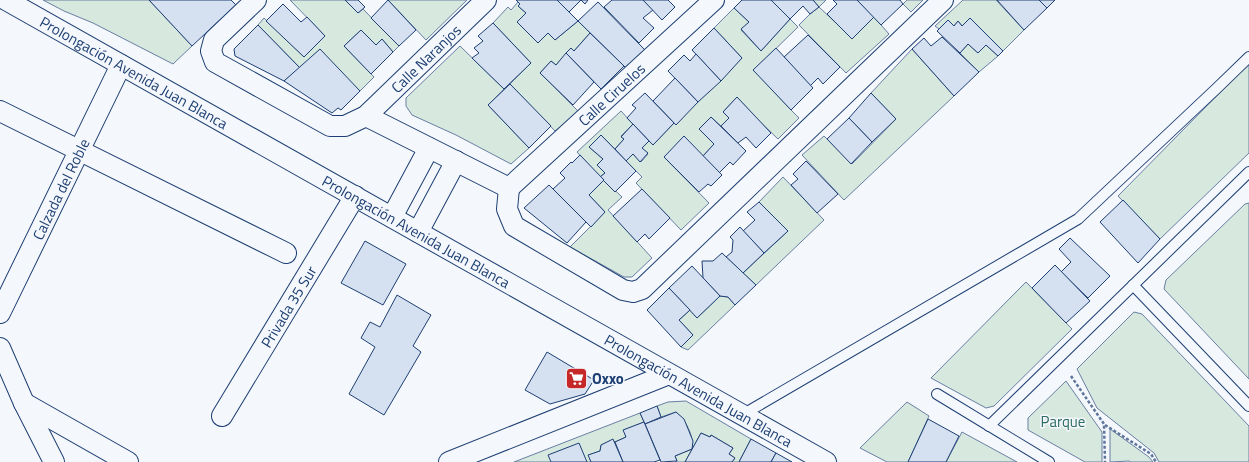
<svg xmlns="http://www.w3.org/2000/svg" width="1249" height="462" viewBox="0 0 1249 462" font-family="'Titillium Web',sans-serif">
<rect width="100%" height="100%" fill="#f4f7fb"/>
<g fill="#d7e8df" stroke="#687fa3">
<polygon points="43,0 149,0 192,46 173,64 93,23 64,11"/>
<polygon points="290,0 345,0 358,13 363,9 399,46 393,52 382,39 376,45 361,30 344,46 374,77 360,91 300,68 258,25 264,18 304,57 325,36"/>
<polygon points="388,0 467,0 426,40"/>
<polygon points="813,0 826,0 819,7 852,38 874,17 889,34 846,73 799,25 810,14 819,7"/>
<polygon points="907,0 923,0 911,12 903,4"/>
<polygon points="963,0 996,0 1024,30 1003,51 970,18 962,26 958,21 954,26 948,20 939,29 935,26"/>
<polygon points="518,2 520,4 518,6 526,13 538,43 548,33 555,40 578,21 590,33 574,51 571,49 556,65 551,61 540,73 579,112 555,131 510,84 531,63 493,23 508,7 511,10"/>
<polygon points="734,8 749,22 741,30 761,51 790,19 798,27 754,70 791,110 799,118 778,139 758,120 737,97 723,112 729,118 721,126 711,117 699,129 714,144 703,156 664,157 709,203 681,230 636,183 642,177 626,161 633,154 641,162 648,154 642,148 649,141 653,145 674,123 698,102 742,58 714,28"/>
<polygon points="968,44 978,53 986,45 998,56 979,72 960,53"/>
<polygon points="460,46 504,89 488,105 529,148 511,164 456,135 412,115 406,106 406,98"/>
<polygon points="912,49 954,96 844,200 802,155 824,136 852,164 896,119 871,93"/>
<polygon points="1249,63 1249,153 1160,239 1118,196"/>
<polygon points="621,111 633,124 621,136 624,139 615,149 601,135 589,147 603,159 605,173 600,177 577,152"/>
<polygon points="783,177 824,220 756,285 743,273 787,232 759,202"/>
<polygon points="604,180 622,197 608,210 652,258 632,277 624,277 570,247 605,212 589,195"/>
<polygon points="1249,203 1249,379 1164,289 1166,280 1245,204"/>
<polygon points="1026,282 1072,329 994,406 986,408 931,378"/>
<polygon points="720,296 728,297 735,305 688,350 681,347 693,335 679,320 690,310 697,318"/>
<polygon points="1134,312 1142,314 1249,426 1249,462 1159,462 1154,453 1097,408 1077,369"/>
<polygon points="1066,381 1102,432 1102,462 1085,462 1028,430 1028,418"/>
<path d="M 686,401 L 751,439 L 739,462 L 732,462 L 735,458 L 729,454 L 733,448 L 711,435 L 710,437 L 701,433 L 685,462 L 675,462 L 677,461 L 675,456 L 692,449 C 694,435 686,421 676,412 L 661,417 L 657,406 L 668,402 Z"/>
<polygon points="907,402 929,416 908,462 887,462 860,448"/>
<polygon points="640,413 644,422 624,430 626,437 615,442 613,440 601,445 600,451 589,455 591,462 514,462"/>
<polygon points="1110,429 1149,457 1153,462 1131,462 1129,461 1110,462"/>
<polygon points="962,432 1017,462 946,462"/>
</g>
<g fill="#d5e0f0" stroke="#1d3f73">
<polygon points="149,0 231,0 236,5 192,46"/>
<polygon points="345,0 358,0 365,7 358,13"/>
<polygon points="388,0 416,30 399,46 371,18"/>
<polygon points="516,0 557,0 578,21 555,40 548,33 538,43 517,22 526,13 518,6 520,4"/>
<polygon points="557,0 588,0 585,4 581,0 569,12"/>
<polygon points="612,0 643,0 653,10 643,18 654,28 639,43 604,7"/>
<polygon points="643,0 668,0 675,7 662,20"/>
<polygon points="742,0 771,0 790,19 761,51 741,29 749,22 734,8"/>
<polygon points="771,0 813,0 819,7 810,14 803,6 790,19"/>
<polygon points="833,0 857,0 874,17 852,39 827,14 837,4"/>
<polygon points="857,0 900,0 903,4 881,25"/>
<polygon points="997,0 1039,0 1047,8 1024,30"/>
<polygon points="1039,0 1055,0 1047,8"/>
<polygon points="598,2 645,50 626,68 578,21"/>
<polygon points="283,4 301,22 307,17 325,36 304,57 266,21"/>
<polygon points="970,18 1003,51 998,56 986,45 978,53 968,44 960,53 937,31 948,20 954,26 958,21 962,26"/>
<polygon points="493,23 531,63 504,89 472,58 479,53 474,48 483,41 478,36"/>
<polygon points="258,25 300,68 284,81 235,56 234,49"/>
<polygon points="714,28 742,58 721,81 692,50"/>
<polygon points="361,30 376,45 382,39 393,52 371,74 344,46"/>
<polygon points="590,33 624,66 601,89 566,53 571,48 574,51"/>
<polygon points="808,35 840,67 823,84 818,78 810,86 784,57"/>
<polygon points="942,37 979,72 954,96 912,49 924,38 931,46"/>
<polygon points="776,48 813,88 791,110 753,70"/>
<polygon points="320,49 360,91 341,110 338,108 332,113 284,81"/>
<polygon points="566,53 594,82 573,105 540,73 551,61 556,65"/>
<polygon points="696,54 721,81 698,102 668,71 684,55 690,61"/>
<polygon points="675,78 698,102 676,125 653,101"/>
<polygon points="510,84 551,126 529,148 488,105"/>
<polygon points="645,93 674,123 653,145 627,118 636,108 632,105"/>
<polygon points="871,93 896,119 872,142 849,118"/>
<polygon points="737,97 771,133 756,148 746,137 738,143 721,126 729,118 723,112"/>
<polygon points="711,117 746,151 733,165 730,162 719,173 703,156 714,144 699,129"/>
<polygon points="849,118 872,142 851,164 827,139"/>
<polygon points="633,124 649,141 642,148 648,153 640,162 633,154 626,161 615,149 624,139 621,137"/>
<polygon points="601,135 636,171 615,192 600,177 605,173 597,165 603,159 589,147"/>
<polygon points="684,136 722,175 711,186 708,184 699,192 664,157"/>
<polygon points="580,155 604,180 589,195 605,212 591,227 553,189 565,178 560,173 571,162 572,163"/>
<polygon points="806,161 838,194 817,213 791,185 798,179 793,174"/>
<polygon points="549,185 586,222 567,243 524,208"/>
<polygon points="642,189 670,218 649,239 645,234 637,242 613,216"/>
<polygon points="1123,200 1160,239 1138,263 1100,222"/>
<polygon points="759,202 788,231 764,253 743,231 755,220 747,212"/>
<polygon points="740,227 764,253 743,273 726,257 732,252 733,240 730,237"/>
<polygon points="1070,238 1110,276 1088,298 1061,272 1071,262 1059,249"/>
<polygon points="365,241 406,264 383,305 341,283"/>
<polygon points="722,253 756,285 735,305 728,297 720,296 703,278 702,261 713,261"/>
<polygon points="1055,265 1090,301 1066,323 1032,288"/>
<polygon points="692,266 720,296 697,318 669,288"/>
<polygon points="669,288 690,310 679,320 693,335 681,347 647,310"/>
<polygon points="397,295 431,315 413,346 421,352 384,415 349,394 375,347 361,338 370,322 380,327"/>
<polygon points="547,352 594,380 585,394 550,404 525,390"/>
<polygon points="657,406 661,417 645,424 640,413"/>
<polygon points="676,412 684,419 693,441 692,449 675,456 677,461 661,462 645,424"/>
<polygon points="928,419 959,436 946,462 908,462"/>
<polygon points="644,422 660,460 654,462 623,462 615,442 626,437 623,430"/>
<polygon points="701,433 710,437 711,435 733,448 729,454 735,458 732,462 685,462"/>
<polygon points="613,439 623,462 591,462 588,455 600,451 601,445"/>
<polygon points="751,439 776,453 771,462 739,462"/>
<polygon points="579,443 587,462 551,462 548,455"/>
<polygon points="776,453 792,462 771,462"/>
</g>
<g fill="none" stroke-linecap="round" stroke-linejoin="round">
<defs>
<g id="lane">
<polyline points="1133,285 1249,406"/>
<polyline points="937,394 1049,462"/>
<polyline points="742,415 1078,219 1217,88 1249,57"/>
<polyline points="989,426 1249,172"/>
</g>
<g id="street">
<path id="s1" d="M 6,0 L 826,462"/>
<path id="s2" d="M 256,0 L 214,40 L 211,51 L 215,62 L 330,126 L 345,126 L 366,116 L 486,0"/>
<polyline points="0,111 286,253"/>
<polyline points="366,116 509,188"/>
<polyline points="509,188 507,209 514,226 623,290 633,292 642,289 943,0"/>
<path id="s3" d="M 509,188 L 714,0"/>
<polyline points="392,217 429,148"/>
<polyline points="418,232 456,161"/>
<path id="s4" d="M 0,313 L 121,65"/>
<polyline points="0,348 24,403 54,462"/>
<polyline points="24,403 128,462"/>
<path id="s5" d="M 222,416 L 355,196"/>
<polyline points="449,462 669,374"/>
</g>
</defs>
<use href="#lane" stroke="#1d3f73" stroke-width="12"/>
<use href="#street" stroke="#1d3f73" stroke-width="22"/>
<g stroke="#5e769c" stroke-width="2.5" stroke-dasharray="3 2" stroke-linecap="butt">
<polyline points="1071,376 1104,424 1105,462"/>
<polyline points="1105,425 1151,454 1156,462"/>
</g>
<use href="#lane" stroke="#f4f7fb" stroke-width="10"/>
<use href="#street" stroke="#f4f7fb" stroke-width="20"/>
</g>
<defs>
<symbol id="supermarket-square" viewBox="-11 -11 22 22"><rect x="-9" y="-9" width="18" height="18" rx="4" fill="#c62828" stroke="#f4f7fb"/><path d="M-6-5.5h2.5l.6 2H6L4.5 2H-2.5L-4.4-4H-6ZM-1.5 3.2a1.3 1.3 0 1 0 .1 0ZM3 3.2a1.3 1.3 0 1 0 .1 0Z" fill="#fff"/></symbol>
</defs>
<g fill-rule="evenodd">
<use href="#supermarket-square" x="564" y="366" width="25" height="25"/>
</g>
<g text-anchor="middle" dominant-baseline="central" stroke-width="3" stroke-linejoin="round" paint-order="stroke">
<g font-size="15" fill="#1d3f73" stroke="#f4f7fb">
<text stroke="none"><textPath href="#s2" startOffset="334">Calle Naranjos</textPath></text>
<text stroke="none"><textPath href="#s1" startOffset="147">Prolongación Avenida Juan Blanca</textPath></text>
<text stroke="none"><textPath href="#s3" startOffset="139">Calle Ciruelos</textPath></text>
<text stroke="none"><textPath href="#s4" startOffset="138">Calzada del Roble</textPath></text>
<text stroke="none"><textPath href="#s1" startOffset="471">Prolongación Avenida Juan Blanca</textPath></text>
<text stroke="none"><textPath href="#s5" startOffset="128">Privada 35 Sur</textPath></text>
<text stroke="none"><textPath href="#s1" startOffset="795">Prolongación Avenida Juan Blanca</textPath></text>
</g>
<g font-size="15" font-weight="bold" fill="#1d3f73" stroke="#f4f7fb" text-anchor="start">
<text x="592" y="378">Oxxo</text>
</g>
<g font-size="15" fill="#2c6c60" stroke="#f4f7fb">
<text x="1063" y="421">Parque</text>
</g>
</g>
</svg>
